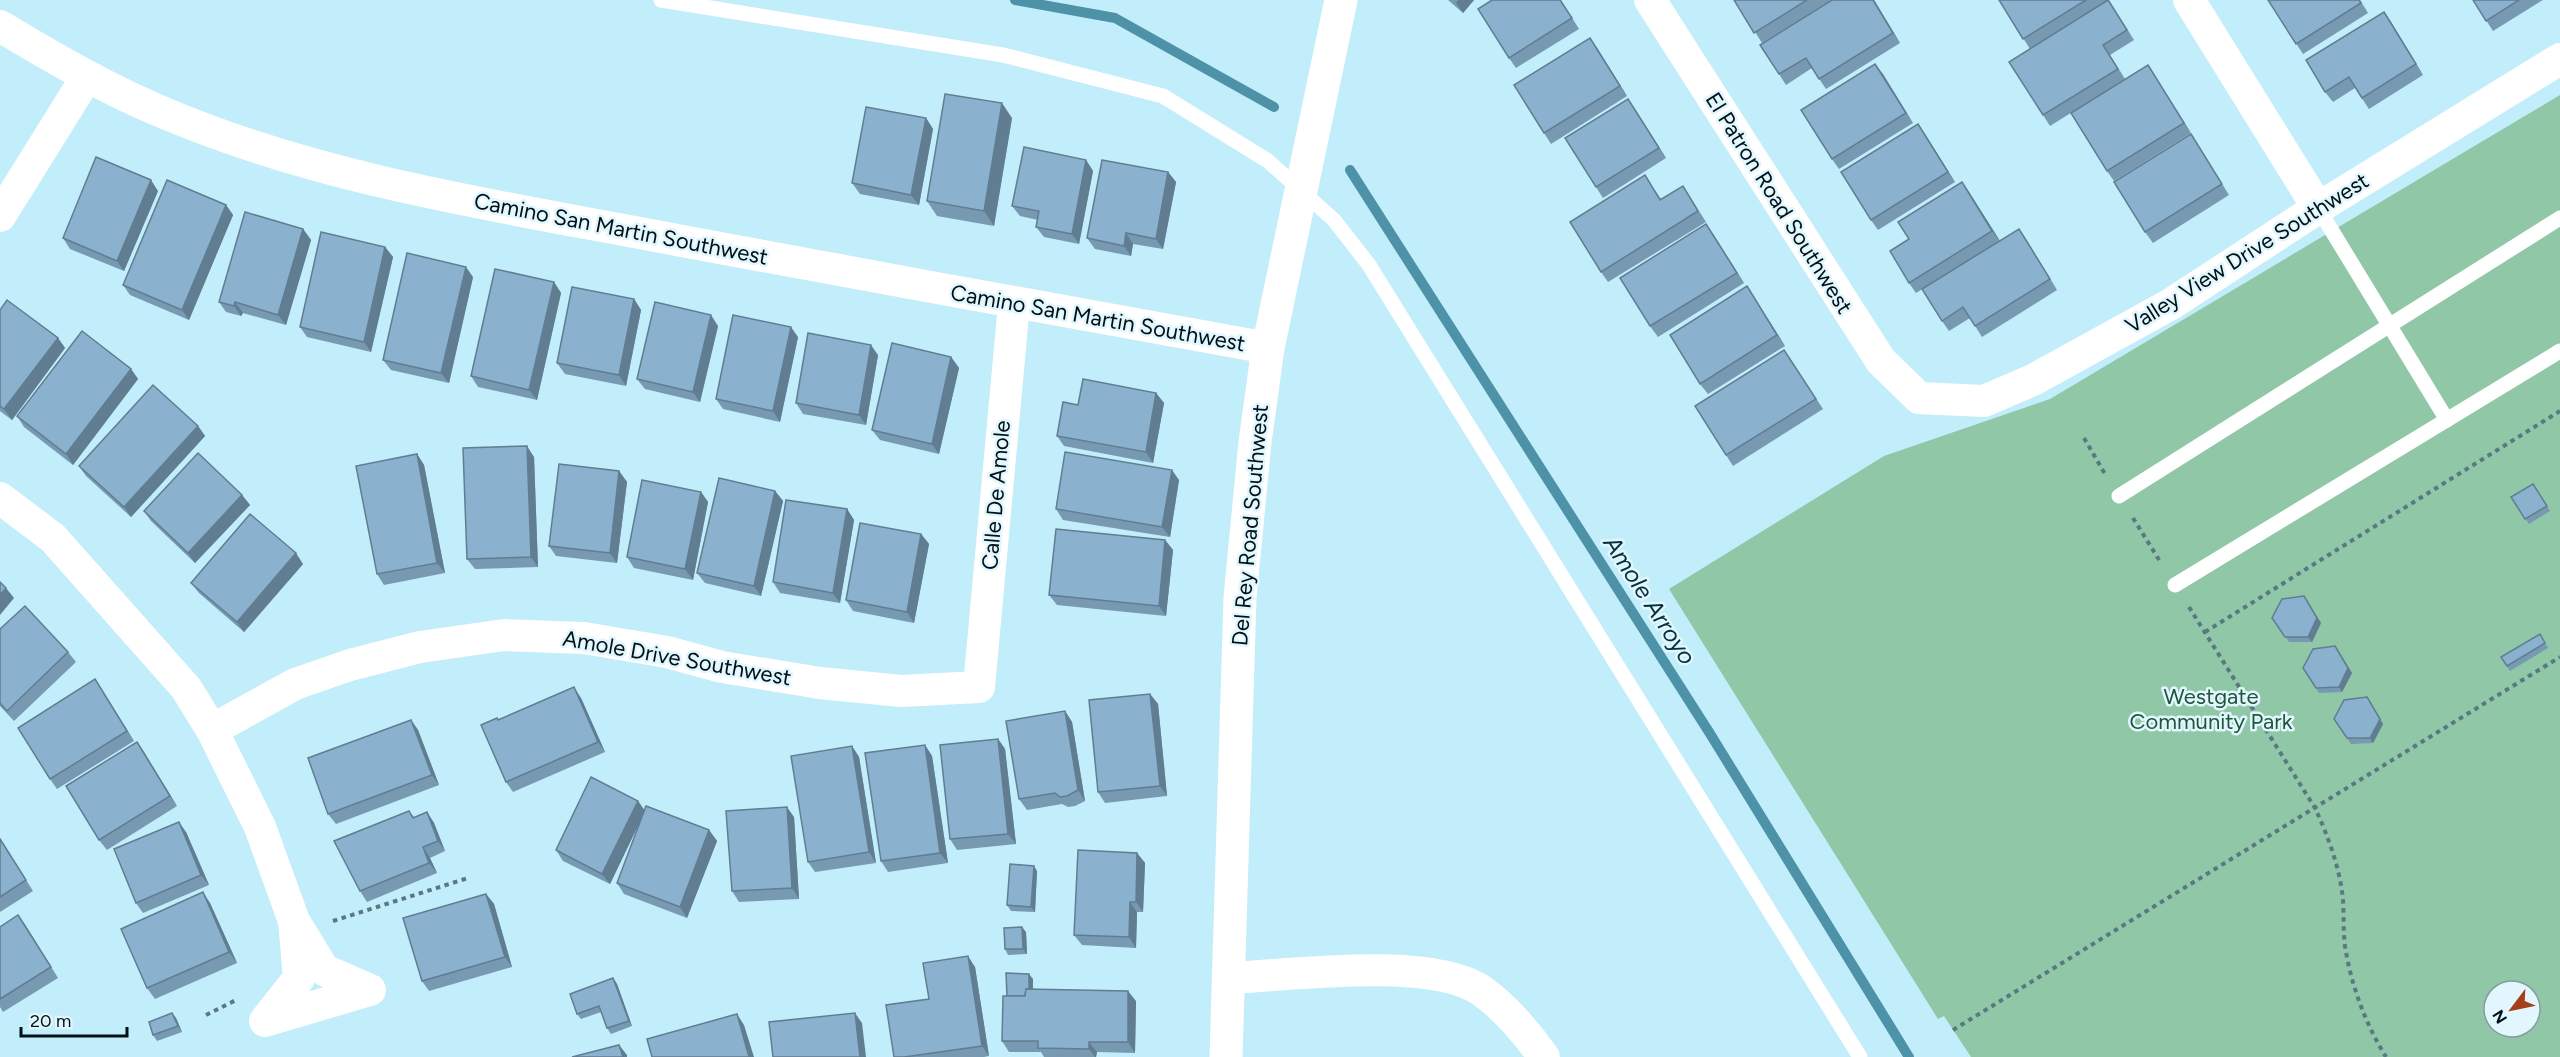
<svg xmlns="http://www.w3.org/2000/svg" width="2560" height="1057" viewBox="0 0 2560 1057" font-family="Figtree,sans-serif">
<rect width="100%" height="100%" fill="#c2edfa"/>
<path fill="#8fc7a7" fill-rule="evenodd" d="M 2560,95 L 2560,1057 L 1971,1057 L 1944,1016 L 1938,1019 L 1669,589 L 1884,456 L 2050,399 ZM 2494,991 L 2530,991 L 2530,1027 L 2494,1027 Z"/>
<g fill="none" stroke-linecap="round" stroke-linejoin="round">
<g stroke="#4d92a6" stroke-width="10">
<polyline points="1015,0 1115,18 1274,107"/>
<polyline points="1350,170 1709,732 1909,1057"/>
</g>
<g stroke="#5a7881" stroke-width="4" stroke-dasharray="4.5 4.5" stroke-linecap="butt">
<polyline points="2084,438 2105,474"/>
<polyline points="2133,518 2161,563"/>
<path d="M 2189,607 L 2315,808 C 2328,836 2340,868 2343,900 C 2344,915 2343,930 2345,946 C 2351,985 2365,1023 2386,1057"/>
<polyline points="2205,632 2560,411"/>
<polyline points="333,921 468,878"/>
<polyline points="206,1015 236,1000"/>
<polyline points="1953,1030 2560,657"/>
</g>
<g stroke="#fff" stroke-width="15">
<polyline points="661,0 1003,55 1163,96 1268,161 1334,220 1369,265 1860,1057"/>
<polyline points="2318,208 2447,420"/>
<polyline points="2119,496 2560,218"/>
<polyline points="2175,585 2560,351"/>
</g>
<g stroke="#fff" stroke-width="32">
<polyline points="1650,0 1881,361 1919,398 1984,401 2033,380 2171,304 2318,208 2560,59"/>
<polyline points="2189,0 2318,208"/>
<path d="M 0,26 C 55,59 110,91 169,115 C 332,183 511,208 682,241 C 877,278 1073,312 1268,348"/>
<polyline points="0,216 86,78"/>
<polyline points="0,498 53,538 186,688 212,730 260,827 294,921 324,970 370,990 265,1021 299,978 294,921"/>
<polyline points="212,730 295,684 350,665 420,647 504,635 584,638 667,652 722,667 820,683 901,691 979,687 1014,304"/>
<path d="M 1230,978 C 1293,975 1431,956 1482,991 C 1507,1009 1526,1032 1544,1057"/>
</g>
<polyline stroke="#fff" stroke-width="33" points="1226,1057 1240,597 1255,442 1268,348 1341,0"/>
</g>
<g fill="#7799b2">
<polygon points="1448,0 1474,0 1463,13"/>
<polygon points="1492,0 1561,0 1579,29 1516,68 1509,58"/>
<polygon points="1735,0 1831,0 1762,43"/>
<polygon points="1832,0 1874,0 1900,43 1826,89 1812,68 1786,85 1779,74"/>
<polygon points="1999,0 2109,0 2134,40 2110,55 2125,79 2050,126 2043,115 2030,49"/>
<polygon points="2268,0 2360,0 2368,13 2303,54"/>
<polygon points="2473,0 2543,0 2493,31"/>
<polygon points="2391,22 2423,75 2369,109 2355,88 2333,102 2325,92"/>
<polygon points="1597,48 1627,96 1551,144 1544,133"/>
<polygon points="1875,64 1913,123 1839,169 1832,159"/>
<polygon points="2148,65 2191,133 2114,181 2107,171"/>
<polygon points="1628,99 1666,158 1603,198 1596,187"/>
<polygon points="926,118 933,129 919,205 860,194 852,183"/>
<polygon points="1012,118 994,226 937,216 927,201"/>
<polygon points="1918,124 1955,182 1878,230 1871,220"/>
<polygon points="2198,145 2229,195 2153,243 2145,232"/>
<polygon points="1086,160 1093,171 1079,244 1044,237 1036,227 1038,220 1020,216 1012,206"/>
<polygon points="1168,172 1176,182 1163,249 1133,244 1131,256 1095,249 1087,238"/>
<polygon points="1652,186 1661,199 1683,186 1706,222 1608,282 1601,272"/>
<polygon points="158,191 124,271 70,249 63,238"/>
<polygon points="1969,192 2000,241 1916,293 1909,283 1909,239"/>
<polygon points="226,205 233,215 189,320 130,295 123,285"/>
<polygon points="303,229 311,240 286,325 243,313 241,316 226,312 219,302"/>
<polygon points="2019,229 2057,290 1982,337 1970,318 1949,331 1942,321"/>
<polygon points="1713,234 1744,283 1658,337 1650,326"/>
<polygon points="385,247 393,257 371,352 307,337 300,327"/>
<polygon points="473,277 449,383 391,370 383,360"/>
<polygon points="554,282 561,293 537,400 478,387 471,376"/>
<polygon points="1747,286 1785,346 1708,394 1700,384"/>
<polygon points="634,299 641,310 626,386 565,374 557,363"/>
<polygon points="0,310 58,338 65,348 12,420 0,411"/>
<polygon points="718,326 700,402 645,389 637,379"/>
<polygon points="798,337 780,422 723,409 716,399"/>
<polygon points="878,355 866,425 803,414 796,403"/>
<polygon points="951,357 959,368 939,454 880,440 872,430"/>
<polygon points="1791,360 1823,409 1733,466 1726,455"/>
<polygon points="131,369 138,379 73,465 24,427 17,416"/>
<polygon points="1156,393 1164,403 1153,463 1064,446 1057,436 1078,405"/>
<polygon points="198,426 205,436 131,517 86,476 79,466"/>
<polygon points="417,454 424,465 445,573 384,585 377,574"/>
<polygon points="534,457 538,567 475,569 467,559"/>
<polygon points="619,471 627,482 617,563 556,556 549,546"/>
<polygon points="1179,480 1170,537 1063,520 1056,509"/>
<polygon points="2533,484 2550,511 2529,524 2511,497"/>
<polygon points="775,491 783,501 761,596 705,583 697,573"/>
<polygon points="701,492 708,502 693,580 634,568 627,557"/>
<polygon points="242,495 250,505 195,563 151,521 144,511"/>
<polygon points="847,509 854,520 840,603 780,593 773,582"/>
<polygon points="921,534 929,544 914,623 853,611 846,600"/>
<polygon points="1165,540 1173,550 1166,616 1057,605 1049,595"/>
<polygon points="303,564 244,632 199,593 191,583"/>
<polygon points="2304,596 2321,623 2312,642 2289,642 2272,618"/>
<polygon points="0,629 68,652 76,662 14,721 0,706"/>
<polygon points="2540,634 2548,648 2510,671 2501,657"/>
<polygon points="2335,646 2352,673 2342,692 2319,693 2316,688"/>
<polygon points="95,679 134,741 57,789 50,779"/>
<polygon points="1150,694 1158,704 1167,796 1105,803 1098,792"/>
<polygon points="2367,697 2383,724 2373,743 2351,744 2334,719"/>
<polygon points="581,698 605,752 513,792 506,782 499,720"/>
<polygon points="1065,711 1072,722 1085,801 1075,806 1068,807 1062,804 1027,810 1019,799"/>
<polygon points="411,720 418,730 439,785 336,824 328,814"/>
<polygon points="998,739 1005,749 1016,844 957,850 950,839"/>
<polygon points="137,742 177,806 107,850 99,840"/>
<polygon points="925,745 932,756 948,863 888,872 881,861"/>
<polygon points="852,746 859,757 876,863 815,872 808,862"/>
<polygon points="638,801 644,810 709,830 717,841 687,918 624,894 617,883 639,824 610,884 563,861 556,850"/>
<polygon points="409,811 414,817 427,812 434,823 445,851 430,858 437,873 367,902 360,891"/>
<polygon points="794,817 799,899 739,902 732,891"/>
<polygon points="186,832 209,885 143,913 136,903"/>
<polygon points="0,838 33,891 0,912"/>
<polygon points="1137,853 1145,863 1143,912 1137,912 1136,948 1082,945 1074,935"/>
<polygon points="1037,871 1035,912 1011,911 1007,905"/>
<polygon points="486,894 494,904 512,967 429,991 422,981"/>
<polygon points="210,903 237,963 155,999 147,988"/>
<polygon points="18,915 58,978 3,1012 0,1007 0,927"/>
<polygon points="1026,932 1027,954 1008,955 1005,949"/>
<polygon points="975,967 989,1056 984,1057 894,1057"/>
<polygon points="613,978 617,984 632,1026 611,1034 607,1028 601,1012 581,1019 577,1014"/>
<polygon points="1033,979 1033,989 1136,1001 1135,1053 1097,1052 1096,1057 1044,1057 1041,1052 1009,1052 1002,1041 1007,996"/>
<polygon points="172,1013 176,1018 182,1032 157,1041 153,1035"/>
</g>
<g fill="#617d91">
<polygon points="1458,0 1474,0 1463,13 1456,3"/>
<polygon points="1873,0 1874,0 1900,43 1893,33"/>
<polygon points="2384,12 2391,22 2423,75 2416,64"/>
<polygon points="1590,38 1597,48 1627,96 1620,86"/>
<polygon points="1875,64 1883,74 1913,123 1906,113"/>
<polygon points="2148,65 2155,76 2191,133 2184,123"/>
<polygon points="1628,99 1635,109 1666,158 1659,148"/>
<polygon points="1002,103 1012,118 994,226 984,211"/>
<polygon points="926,118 933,129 919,205 911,195"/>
<polygon points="1918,124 1925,134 1955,182 1948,172"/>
<polygon points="1086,160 1093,171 1079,244 1072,234"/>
<polygon points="1168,172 1176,182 1163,249 1156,239"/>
<polygon points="151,180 158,191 124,271 117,261"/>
<polygon points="1962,182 1969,192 2000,241 1992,231"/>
<polygon points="226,205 233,215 189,320 182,310"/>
<polygon points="1706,224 1713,234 1744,283 1737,273"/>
<polygon points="303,229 311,240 286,325 278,315"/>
<polygon points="2019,229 2026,239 2057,290 2050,279"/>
<polygon points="1126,233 1133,244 1131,256 1124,246"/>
<polygon points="385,247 393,257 371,352 364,342"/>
<polygon points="466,267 473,277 449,383 441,373"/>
<polygon points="554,282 561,293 537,400 529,390"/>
<polygon points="1747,286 1754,297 1785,346 1777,335"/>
<polygon points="634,299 641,310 626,386 619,375"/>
<polygon points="235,302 243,313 241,316 234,306"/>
<polygon points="711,315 718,326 700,402 693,392"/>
<polygon points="791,327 798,337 780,422 773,411"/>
<polygon points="58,338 65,348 12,420 4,409"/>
<polygon points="871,345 878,355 866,425 859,415"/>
<polygon points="951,357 959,368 939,454 932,444"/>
<polygon points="131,369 138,379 73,465 66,454"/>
<polygon points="1156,393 1164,403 1153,463 1146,452"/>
<polygon points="198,426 205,436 131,517 124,507"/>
<polygon points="527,446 534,457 538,567 531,557"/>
<polygon points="417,454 424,465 445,573 437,563"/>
<polygon points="1172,470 1179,480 1170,537 1162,527"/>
<polygon points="619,471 627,482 617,563 610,553"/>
<polygon points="775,491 783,501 761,596 754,586"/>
<polygon points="701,492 708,502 693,580 685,569"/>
<polygon points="242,495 250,505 195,563 188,553"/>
<polygon points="847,509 854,520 840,603 833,593"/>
<polygon points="921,534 929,544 914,623 907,612"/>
<polygon points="1165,540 1173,550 1166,616 1159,606"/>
<polygon points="296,553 303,564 244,632 237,622"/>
<polygon points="6,588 14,598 0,615 0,595"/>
<polygon points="2304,596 2321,623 2312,642 2308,637"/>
<polygon points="2335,646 2352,673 2342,692 2339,687"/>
<polygon points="95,679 102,690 134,741 127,731"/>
<polygon points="574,687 581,698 605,752 598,742"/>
<polygon points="1150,694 1158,704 1167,796 1160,786"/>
<polygon points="2367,697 2383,724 2373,743 2370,738"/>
<polygon points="1065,711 1072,722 1085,801 1078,790"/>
<polygon points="411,720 418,730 439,785 432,775"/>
<polygon points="998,739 1005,749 1016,844 1008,834"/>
<polygon points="137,742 144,752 177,806 170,796"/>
<polygon points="925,745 932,756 948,863 940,853"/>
<polygon points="852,746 859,757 876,863 869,852"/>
<polygon points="638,801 645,811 610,884 602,874"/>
<polygon points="787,807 794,817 799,899 792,888"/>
<polygon points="427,812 434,823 445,851 438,841"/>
<polygon points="179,822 186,832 209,885 201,875"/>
<polygon points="709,830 717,841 687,918 680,907"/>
<polygon points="423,847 430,858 437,873 429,863"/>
<polygon points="1137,853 1145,863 1143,912 1136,902"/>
<polygon points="1034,866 1037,871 1035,912 1031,907"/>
<polygon points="203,892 210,903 237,963 229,952"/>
<polygon points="486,894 494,904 512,967 505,957"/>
<polygon points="1130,902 1137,912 1136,948 1129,937"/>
<polygon points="18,915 26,926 58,978 51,967"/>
<polygon points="1022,927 1026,932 1027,954 1023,949"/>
<polygon points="968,956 975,967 989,1056 982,1046"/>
<polygon points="1029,974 1033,979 1032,1007 1029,1001"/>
<polygon points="613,978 617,984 632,1026 629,1021"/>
<polygon points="1128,991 1136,1001 1135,1053 1128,1042"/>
<polygon points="172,1013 176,1018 182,1032 178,1026"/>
<polygon points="855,1013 862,1023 866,1057 860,1057"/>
<polygon points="737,1014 744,1025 754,1057 749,1057"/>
<polygon points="1089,1042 1097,1052 1096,1057 1095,1057 1089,1049"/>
<polygon points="619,1045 627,1055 627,1057 623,1057"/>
</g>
<g fill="#8ab2cf" stroke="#617d91" stroke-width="1.5">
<polygon points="1492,0 1560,0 1572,18 1509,58 1478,9"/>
<polygon points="1734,0 1807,0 1754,33"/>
<polygon points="1832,0 1873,0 1893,33 1819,79 1806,58 1779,74 1760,45"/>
<polygon points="1999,0 2086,0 2023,39"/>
<polygon points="2108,0 2127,30 2103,45 2118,69 2043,115 2009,62"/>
<polygon points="2268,0 2359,0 2361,3 2296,44"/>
<polygon points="2473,0 2519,0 2486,21"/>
<polygon points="2384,12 2416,64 2362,98 2349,77 2325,92 2306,60"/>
<polygon points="1590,38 1620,86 1544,133 1514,85"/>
<polygon points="1875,64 1906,113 1832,159 1801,110"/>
<polygon points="2148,65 2184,123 2107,171 2071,113"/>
<polygon points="945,94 1002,103 984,211 927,201"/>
<polygon points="1628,99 1659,148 1596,187 1565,138"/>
<polygon points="866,107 926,118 911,195 852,183"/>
<polygon points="1918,124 1948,172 1871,220 1841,172"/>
<polygon points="2191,134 2222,184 2145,232 2114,182"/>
<polygon points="1024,147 1086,160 1072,234 1036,227 1039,211 1012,206"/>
<polygon points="96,157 151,180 117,261 63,238"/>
<polygon points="1102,160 1168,172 1156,239 1126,233 1124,246 1087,238"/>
<polygon points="1645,175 1660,200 1683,186 1698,211 1601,272 1570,222"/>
<polygon points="167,180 226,205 182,310 123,285"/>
<polygon points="1962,182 1992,231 1909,283 1890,251 1909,239 1898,222"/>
<polygon points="245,212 303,229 278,315 235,302 234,306 219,302"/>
<polygon points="1706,224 1737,273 1650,326 1620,278"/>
<polygon points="2019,229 2050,279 1975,326 1963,307 1942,321 1922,289"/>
<polygon points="321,232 385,247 364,342 300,327"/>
<polygon points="407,253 466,267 441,373 383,360"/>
<polygon points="495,269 554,282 529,390 471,376"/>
<polygon points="1747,286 1777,335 1700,384 1670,335"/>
<polygon points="572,287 634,299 619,375 557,363"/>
<polygon points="7,300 58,338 4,409 0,406 0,310"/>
<polygon points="655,302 711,315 693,392 637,379"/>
<polygon points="733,315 791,327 773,411 716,399"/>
<polygon points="82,331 131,369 66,454 17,416"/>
<polygon points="808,333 871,345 859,415 796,403"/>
<polygon points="892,343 951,357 932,444 872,430"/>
<polygon points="1784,350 1816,399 1726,455 1695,406"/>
<polygon points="1083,379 1156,393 1146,452 1057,436 1063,402 1078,405"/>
<polygon points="153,385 198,426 124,507 79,466"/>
<polygon points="527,446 531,557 467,559 463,448"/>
<polygon points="1065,452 1172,470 1162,527 1056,509"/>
<polygon points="198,453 242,495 188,553 144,511"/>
<polygon points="417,454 437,563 377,574 356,466"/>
<polygon points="559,464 619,471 610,553 549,546"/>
<polygon points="719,478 775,491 754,586 697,573"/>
<polygon points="642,480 701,492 685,569 627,557"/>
<polygon points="2533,484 2547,506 2525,519 2511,497"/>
<polygon points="786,500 847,509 833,593 773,582"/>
<polygon points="250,514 296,553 237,622 191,583"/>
<polygon points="860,523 921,534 907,612 846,600"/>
<polygon points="1056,529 1165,540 1159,606 1049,595"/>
<polygon points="0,582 6,588 0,595"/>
<polygon points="2304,596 2317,618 2308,637 2285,637 2272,618 2282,599"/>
<polygon points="25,606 68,652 7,711 0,703 0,629"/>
<polygon points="2540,634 2545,643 2507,666 2501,657"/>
<polygon points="2335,646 2348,668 2339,687 2316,688 2303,668 2313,649"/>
<polygon points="95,679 127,731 50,779 18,728"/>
<polygon points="574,687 598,742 506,782 481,725 497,718 498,720"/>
<polygon points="1150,694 1160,786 1098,792 1089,700"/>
<polygon points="2367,697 2380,719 2370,738 2347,738 2334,719 2344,700"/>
<polygon points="1065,711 1078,790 1067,796 1060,797 1055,793 1019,799 1006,721"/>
<polygon points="411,720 432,775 328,814 308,758"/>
<polygon points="998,739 1008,834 950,839 940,745"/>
<polygon points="137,742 170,796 99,840 66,786"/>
<polygon points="925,745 940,853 881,861 865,753"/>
<polygon points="852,746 869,852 808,862 791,756"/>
<polygon points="591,777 638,801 602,874 556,850"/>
<polygon points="646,806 709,830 680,907 617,883"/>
<polygon points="787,807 792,888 732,891 726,811"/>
<polygon points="409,811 413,818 427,812 438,841 423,847 429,863 360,891 334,841"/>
<polygon points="179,822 201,875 136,903 114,849"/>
<polygon points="0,839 26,880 0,897"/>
<polygon points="1078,850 1137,853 1136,902 1130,902 1129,937 1074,935"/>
<polygon points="1010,864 1034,866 1031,907 1007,905"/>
<polygon points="203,892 229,952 147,988 121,929"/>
<polygon points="486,894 505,957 422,981 403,918"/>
<polygon points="18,915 51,967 0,999 0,927"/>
<polygon points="1022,927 1023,949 1005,949 1004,928"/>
<polygon points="968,956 982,1046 904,1057 894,1057 886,1005 929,999 923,963"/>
<polygon points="1006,973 1029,974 1029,989 1026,989 1025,996 1007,996"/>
<polygon points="613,978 629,1021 607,1028 599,1006 577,1014 570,994"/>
<polygon points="1026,989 1128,991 1128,1042 1089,1042 1089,1049 1038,1048 1038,1041 1002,1041 1003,996 1025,996"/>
<polygon points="172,1013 178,1026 153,1035 149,1022"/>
<polygon points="855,1013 860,1057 773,1057 769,1022"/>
<polygon points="737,1014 749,1057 652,1057 647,1039"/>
<polygon points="619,1045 623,1057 572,1057"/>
</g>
<g text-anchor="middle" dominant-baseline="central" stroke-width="5" stroke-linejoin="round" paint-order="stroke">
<g font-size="22" fill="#001217" stroke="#e1f6fd">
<text transform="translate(1779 203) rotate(58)">El Patron Road Southwest</text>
<text transform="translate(621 229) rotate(11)">Camino San Martin Southwest</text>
<text transform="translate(2247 253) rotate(-32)">Valley View Drive Southwest</text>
<text transform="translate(1098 318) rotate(10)">Camino San Martin Southwest</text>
<text transform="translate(996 495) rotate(-85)">Calle De Amole</text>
<text transform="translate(1250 525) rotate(-85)">Del Rey Road Southwest</text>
<text transform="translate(677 658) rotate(10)">Amole Drive Southwest</text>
</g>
<g font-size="22" fill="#1f563b" stroke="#e1f6fd">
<text x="2211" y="696">Westgate<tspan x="2211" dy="25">Community Park</tspan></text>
</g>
<g font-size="24" font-style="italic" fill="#04313c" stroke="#e1f6fd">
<text transform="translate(1650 600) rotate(57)">Amole Arroyo</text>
</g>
</g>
<g transform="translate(2512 1009) rotate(238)"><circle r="28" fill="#e1f6fd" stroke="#879ba1" stroke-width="1.5"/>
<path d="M0-4.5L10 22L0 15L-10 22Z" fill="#a53e19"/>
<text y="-9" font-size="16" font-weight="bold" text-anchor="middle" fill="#001217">N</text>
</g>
<path d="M21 1027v9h106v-9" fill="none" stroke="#001217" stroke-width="3"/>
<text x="30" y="1027" font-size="18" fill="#001217" stroke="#e1f6fd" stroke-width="4.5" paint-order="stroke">20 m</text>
</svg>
